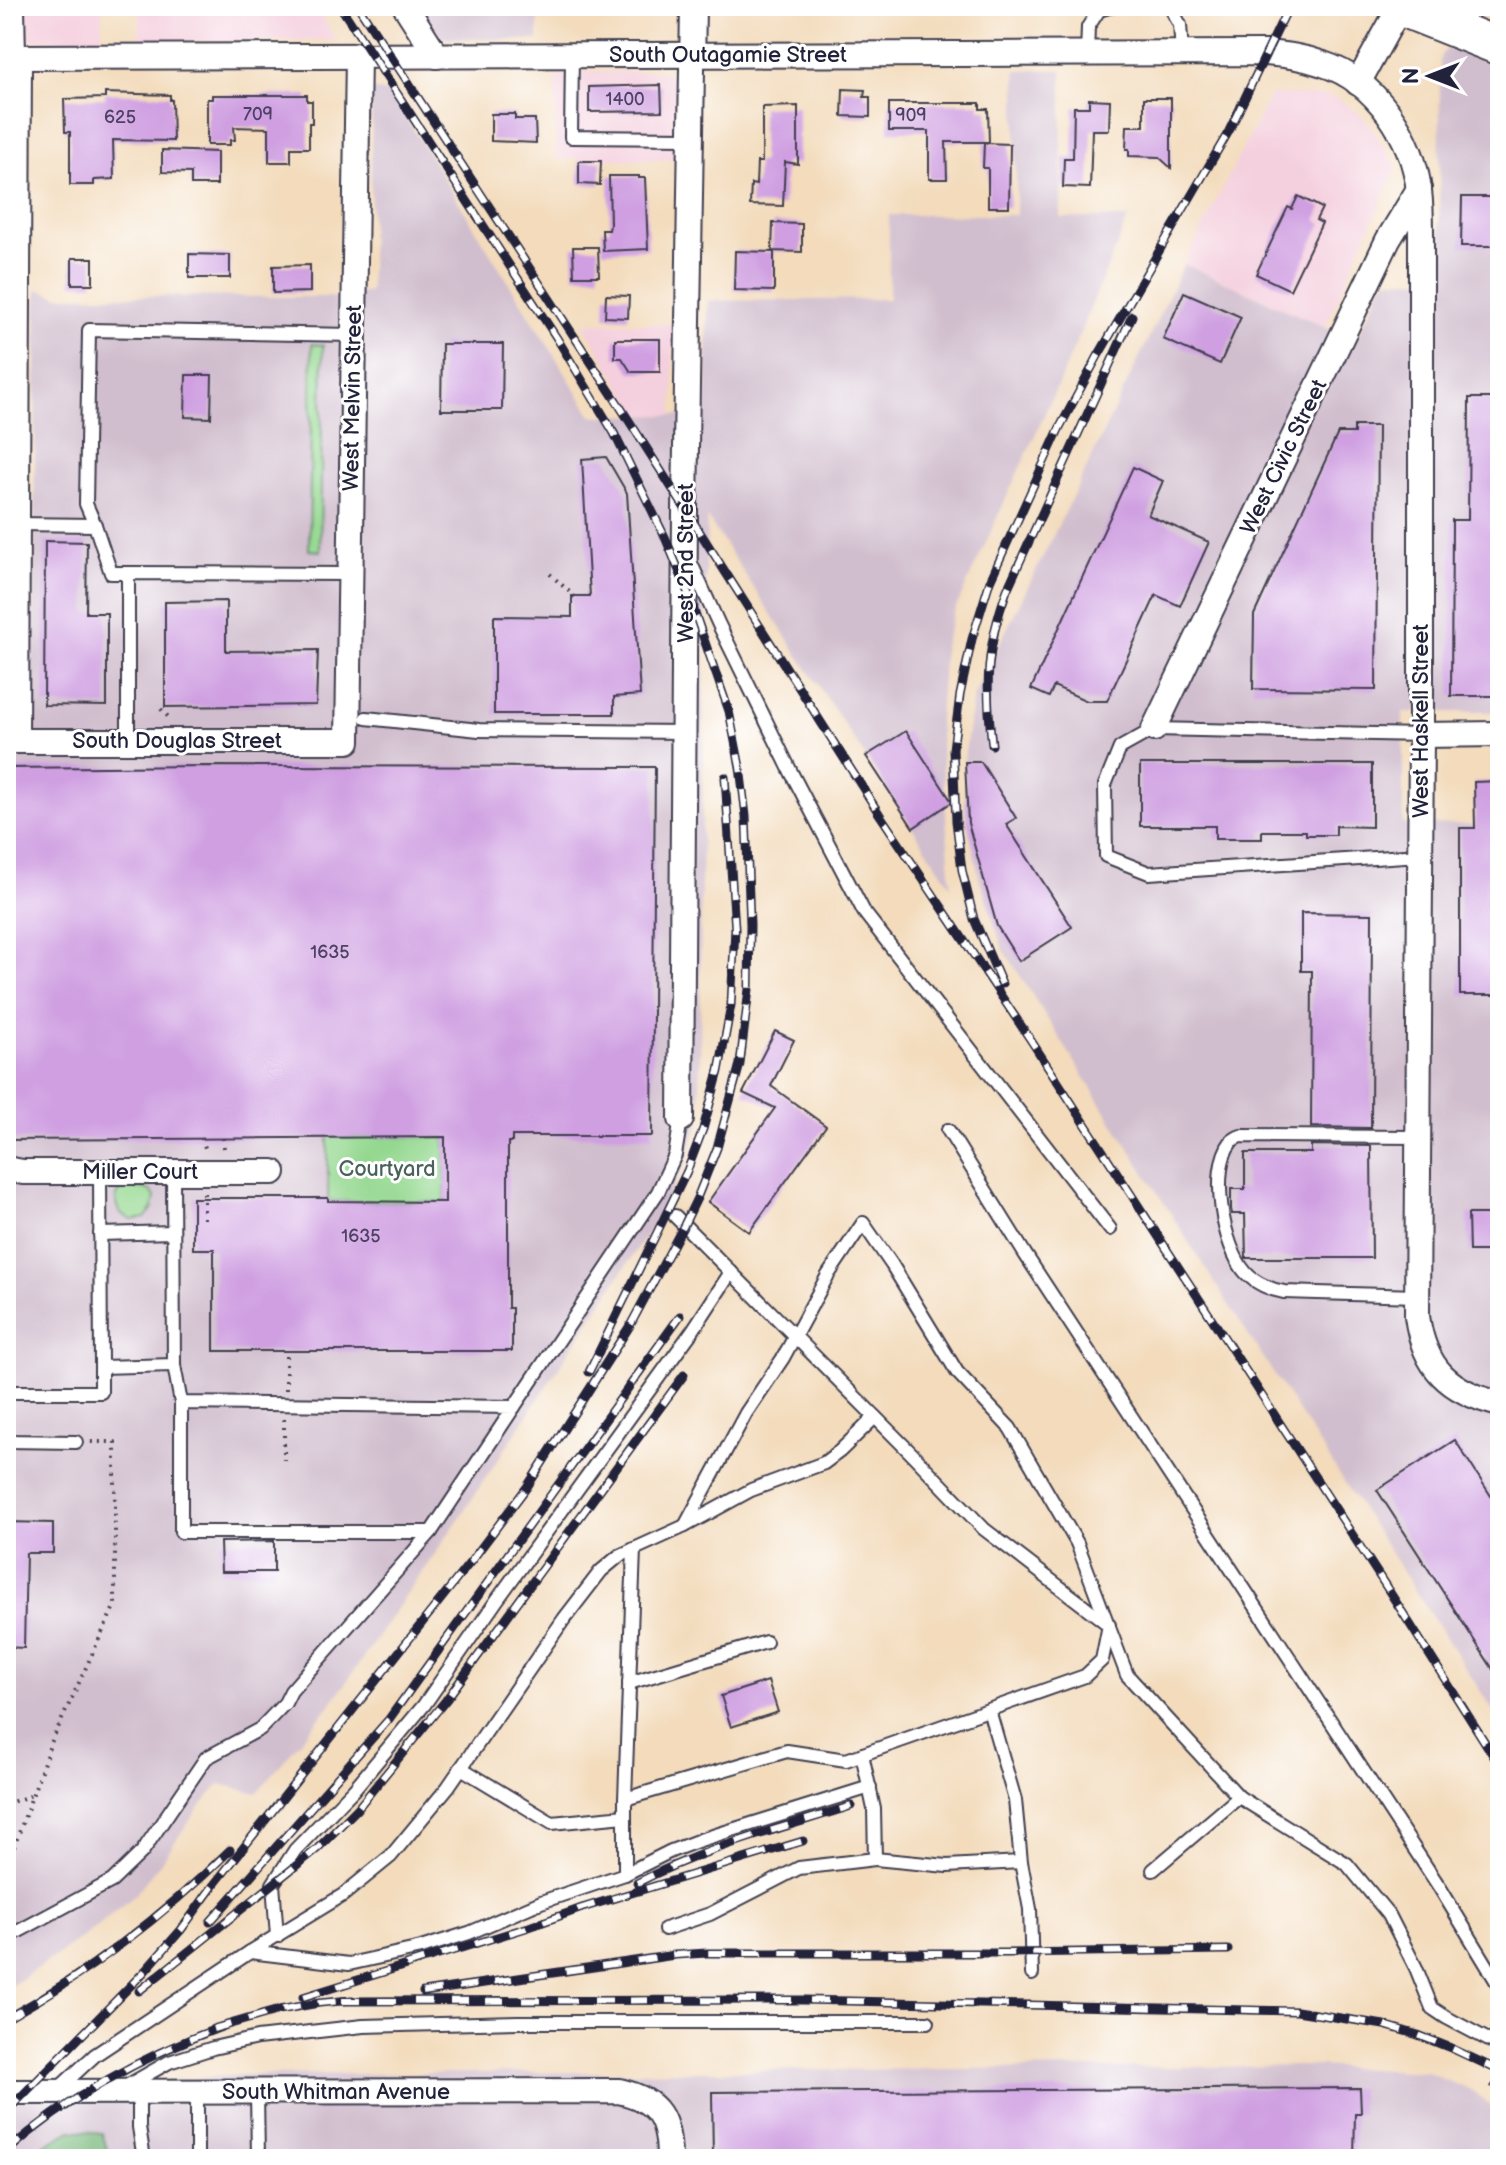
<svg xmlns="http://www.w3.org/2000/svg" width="1506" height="2165" viewBox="0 0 1506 2165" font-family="'Balsamiq Sans',sans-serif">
<rect width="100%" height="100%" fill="#fff"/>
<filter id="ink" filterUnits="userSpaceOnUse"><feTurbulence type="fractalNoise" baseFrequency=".0125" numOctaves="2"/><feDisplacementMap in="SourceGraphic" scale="16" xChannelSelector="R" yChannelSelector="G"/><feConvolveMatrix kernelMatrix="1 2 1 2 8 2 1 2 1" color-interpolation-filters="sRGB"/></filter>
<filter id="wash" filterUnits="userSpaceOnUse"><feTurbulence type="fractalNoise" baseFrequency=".006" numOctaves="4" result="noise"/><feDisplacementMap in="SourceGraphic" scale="32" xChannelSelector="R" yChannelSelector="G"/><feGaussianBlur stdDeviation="1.8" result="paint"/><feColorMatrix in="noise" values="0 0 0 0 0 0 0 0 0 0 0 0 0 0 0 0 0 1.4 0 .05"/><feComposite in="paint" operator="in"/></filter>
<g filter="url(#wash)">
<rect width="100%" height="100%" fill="#f3dbbc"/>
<g fill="#f4cfdd">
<rect x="6" y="6" width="96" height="34"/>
<polygon points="139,6 316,6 336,40 140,41"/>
<polygon points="658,71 667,73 674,78 676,86 674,160 556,159 556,72"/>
<polygon points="1271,94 1332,96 1343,102 1359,113 1372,128 1397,167 1325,327 1184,264"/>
<polygon points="583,323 674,324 673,415 638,416"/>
</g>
<g fill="#d0bdcd">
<polygon points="415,6 538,6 538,40 434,38"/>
<polygon points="1448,48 1500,68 1500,712 1403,712 1403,824 1500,825 1500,1721 1216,1285 1002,947 979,877 965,815 964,760 973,697 1075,492 1184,264 1356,341 1381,287 1388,279 1439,280 1440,62 1441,55"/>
<polygon points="1016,70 1062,70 1061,218 1128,218 1062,376 954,612 944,645 939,720 951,886 707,517 701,891 700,1086 698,1125 684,1166 651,1228 456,1523 334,1700 257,1793 220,1784 198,1809 160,1863 133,1897 82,1938 6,1989 6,756 34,756 32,704 37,289 58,296 336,297 370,292 372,89 391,94 592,416 706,415 708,301 889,299 889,215 1016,215"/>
<polygon points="1316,2066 1426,2072 1472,2091 1500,2112 1500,2159 6,2159 6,2113 26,2092 240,2075"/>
</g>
<g fill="#94d890" stroke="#5b7d66" stroke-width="2">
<polygon points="312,344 323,345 320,551 309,550"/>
<polygon points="328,1137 445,1137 445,1202 328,1201"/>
<path d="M 125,1188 C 137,1188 148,1185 155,1197 L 153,1208 L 145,1218 L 132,1220 L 120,1213 C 114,1203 114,1193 125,1188 Z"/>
</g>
<polygon fill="#77b87a" stroke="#4c6d5a" stroke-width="2" points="71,2130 102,2133 110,2159 23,2159 32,2152"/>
<g id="blocks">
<g fill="#cf9fe1">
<polygon points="661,85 662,111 589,112 589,87"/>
<polygon points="843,89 865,90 864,97 870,97 870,117 842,116"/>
<polygon points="105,93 170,95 170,100 172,100 173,141 113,140 114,179 94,180 94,185 70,185 70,132 65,132 64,99 105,98"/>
<polygon points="212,95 307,95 307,101 312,101 312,123 309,123 309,148 291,148 291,162 269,162 269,128 234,127 235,140 230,140 230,145 207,145 207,99 212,99"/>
<polygon points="1144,98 1171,98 1171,168 1159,157 1129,156 1129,149 1126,149 1127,126 1144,126"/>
<polygon points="1089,99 1110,100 1109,130 1092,130 1090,188 1063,187 1064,158 1073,158 1074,107 1089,107"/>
<polygon points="889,103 980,103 980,109 988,109 989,142 946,142 947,179 929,179 929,131 889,131"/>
<polygon points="798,106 798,164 785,162 783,206 750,205 751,184 756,185 757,162 762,162 762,107"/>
<polygon points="491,114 515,114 515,119 535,119 536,143 491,141"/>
<polygon points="984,143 1010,144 1009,207 988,207 988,168 983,168"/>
<polygon points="162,150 217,152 217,185 191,185 191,173 162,172"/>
<polygon points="579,161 601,161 600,185 579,184"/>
<polygon points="609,176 639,176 639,178 645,178 648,249 603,251 602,230 609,230 610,225"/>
<polygon points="1298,196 1322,208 1316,220 1322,223 1290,290 1256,274 1288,207 1292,209"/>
<polygon points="1462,197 1500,197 1500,246 1461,246"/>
<polygon points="773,223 802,224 802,252 772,251"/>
<polygon points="573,247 598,247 599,276 574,276"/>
<polygon points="735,251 774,252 774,291 734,290"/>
<polygon points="189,254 230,255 230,278 189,278"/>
<rect x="72" y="258" width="21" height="26"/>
<polygon points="310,265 310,292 273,293 273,266"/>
<polygon points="1184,292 1241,317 1220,364 1163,339"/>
<polygon points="606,295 629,296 628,318 605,317"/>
<polygon points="615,339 660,339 660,372 631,372 622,358 615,358"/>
<polygon points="442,344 503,344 502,410 441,410"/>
<polygon points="186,375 212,375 211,418 185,417"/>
<polygon points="1469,398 1500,398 1500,696 1451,696 1452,520 1468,520"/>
<polygon points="1354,426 1378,426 1376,690 1253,689 1254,615 1338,433 1354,433"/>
<polygon points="606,457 627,493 640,695 614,697 614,714 494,714 494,616 572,617 572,596 590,596 582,459"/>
<polygon points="1133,467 1163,481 1148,515 1209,542 1180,606 1156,595 1107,701 1087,701 1054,686 1049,697 1031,689"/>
<polygon points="45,541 87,542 86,613 107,613 107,706 44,705"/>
<polygon points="226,601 226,651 318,650 316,705 165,707 165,602"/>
<polygon points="906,731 952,802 913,828 866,756"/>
<polygon points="965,762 981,762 1016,818 1006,824 1072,927 1019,961 997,926 968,823"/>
<polygon points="1140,764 1372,764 1372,827 1336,826 1336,835 1306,835 1306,831 1262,831 1262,839 1215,839 1215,826 1140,826"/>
<polygon points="204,766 655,767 652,1136 512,1136 512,1142 508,1142 508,1308 512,1308 512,1351 214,1351 214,1249 193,1249 193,1198 328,1198 328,1201 445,1202 445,1137 6,1140 6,768"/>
<polygon points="1500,781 1500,995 1460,995 1460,828 1475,828 1474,782"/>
<polygon points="1301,913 1372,914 1371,1128 1311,1127 1312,971 1301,971"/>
<polygon points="775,1031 794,1040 771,1086 826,1126 749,1232 708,1202 775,1108 743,1093"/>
<polygon points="1311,1145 1371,1146 1372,1258 1246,1258 1245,1214 1232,1214 1231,1209 1231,1189 1245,1189 1245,1153 1311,1153"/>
<polygon points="1468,1214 1500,1214 1500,1251 1469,1251"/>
<polygon points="1455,1440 1500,1510 1500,1680 1377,1490"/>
<polygon points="6,1522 53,1523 53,1553 26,1553 24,1648 6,1647"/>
<polygon points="274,1541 274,1572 221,1572 220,1542"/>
<polygon points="768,1681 778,1712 731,1727 721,1696"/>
<polygon points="1360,2088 1361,2113 1355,2113 1354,2159 713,2159 712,2092"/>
</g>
</g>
</g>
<g filter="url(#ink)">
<use href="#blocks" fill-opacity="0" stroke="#413e4e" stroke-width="2"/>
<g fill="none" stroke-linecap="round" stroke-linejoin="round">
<defs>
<g id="service">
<polyline points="18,6 19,57"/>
<polyline points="1170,6 1180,25 1182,53"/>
<polyline points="572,55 571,137 691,138"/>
<polyline points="1087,55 1088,27 1099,10 1112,6"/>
<polyline points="16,524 95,525 111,573 128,573"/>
<polyline points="95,525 86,504 89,330 354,335"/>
<polyline points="690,561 719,625 792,774 864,912 1110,1229"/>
<polyline points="366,718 479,730 685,732"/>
<polyline points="128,741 128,573 350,574"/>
<polyline points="1420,855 1149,873 1106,856 1105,785 1120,748 1154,729 1421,735"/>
<polyline points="948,1130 1025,1254 1440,1888 1500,1987"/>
<polyline points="100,1172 101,1367 174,1365 173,1172"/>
<polyline points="100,1234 173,1232"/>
<path d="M 1417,1296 L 1284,1292 C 1271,1290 1255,1283 1246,1273 C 1223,1248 1209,1170 1231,1142 C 1232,1140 1238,1137 1241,1136 L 1418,1137"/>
<polyline points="174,1365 181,1403 514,1407 431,1532 181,1532 181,1403"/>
<polyline points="6,1392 101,1392 101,1367"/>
<polyline points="514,1407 658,1192 675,1155 681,1119"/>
<polyline points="6,1441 76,1442"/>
<polyline points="685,1526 746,1413 783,1358 828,1275 863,1223 892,1265 957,1372 1010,1428 1077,1543 1127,1675 1239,1797 1347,1864 1389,1915 1416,1968 1432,2008 1447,2018 1500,2046"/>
<polyline points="629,1683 766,1642"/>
<polyline points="989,1710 1015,1800 1021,1862 1030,1909 1032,1974"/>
<polyline points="461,1768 552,1823 625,1816"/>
<polyline points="625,1799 634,1549"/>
<polyline points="875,1859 947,1866 1021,1862"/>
<polyline points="1153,1870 1239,1797"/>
<polyline points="625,1874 671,1851 700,1840 870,1787"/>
<polyline points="665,1929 710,1914 799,1868 875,1859 874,1809 862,1754"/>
<polyline points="277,1936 273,1884 295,1850 354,1789 424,1705 497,1600 693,1330 731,1272"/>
<polyline points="6,1938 112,1881 142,1852 206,1758 260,1729 285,1703 291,1691 431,1532"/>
<polyline points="250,1952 349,1964 421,1948 469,1933 541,1902 625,1874 625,1799 787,1751 846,1760 1085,1676 1102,1660 1109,1625 984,1529 911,1453 675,1216"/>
<polyline points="125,2087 169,2062 213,2048 257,2038 363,2026 517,2022 928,2022"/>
<polyline points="57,2090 95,2055 250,1952 343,1895 391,1856 448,1787 564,1619 601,1571 619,1556 685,1526 751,1490 824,1463 840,1451 875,1417"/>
<polyline points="139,2092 139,2127 144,2159"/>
<polyline points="257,2092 258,2159"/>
<polyline points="197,2159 197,2092"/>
</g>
<g id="minor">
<polyline points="405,6 437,56"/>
<path d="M 6,57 L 1267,53 C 1286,55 1304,57 1323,64 C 1376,81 1413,137 1419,191 C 1421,206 1421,221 1421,235 L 1421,735 L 1417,1316 C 1424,1368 1449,1392 1500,1404"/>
<polyline points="1358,83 1400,7"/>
<polyline points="1154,729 1388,240 1419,189"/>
<polyline points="1421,735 1500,734"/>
<polyline points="6,741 348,741 358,55"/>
<polyline points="16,741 19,57"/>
<polyline points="681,1119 685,510 693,6"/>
<polyline points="6,1169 23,1172 273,1172"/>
<path d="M 6,2092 L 619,2091 C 659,2100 669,2119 669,2159"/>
</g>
<polyline id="secondary" points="1397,6 1500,47"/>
</defs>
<use href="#service" stroke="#413e4e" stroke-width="16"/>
<use href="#minor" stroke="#413e4e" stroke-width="28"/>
<use href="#secondary" stroke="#413e4e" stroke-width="40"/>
<g stroke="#413e4e" stroke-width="4" stroke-dasharray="2 6" stroke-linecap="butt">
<polyline points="550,574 575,597"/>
<polyline points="161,709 170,719"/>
<polyline points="202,1138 206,1151"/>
<polyline points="223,1138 224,1150"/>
<polyline points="204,1193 204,1223"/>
<polyline points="286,1390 286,1351"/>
<polyline points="284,1419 284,1460"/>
<polyline points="6,1804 32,1795"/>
<polyline points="6,1870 50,1745 115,1605 115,1442 90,1442"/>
<polyline points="1491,2085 1500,2091"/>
</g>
<use href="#service" stroke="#fff" stroke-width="12"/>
<use href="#minor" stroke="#fff" stroke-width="24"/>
<use href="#secondary" stroke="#fff" stroke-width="36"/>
<defs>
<g id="rail">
<polyline points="358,6 619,405 880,815 1030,1039 1389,1591 1500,1766"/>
<path d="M 992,745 C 985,684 986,648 1007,590 L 1132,316"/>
<polyline points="1002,984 974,919 962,870 956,821 953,749 960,695 972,639 990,581 1060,427 1098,356 1229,131 1289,6"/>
<polyline points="589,1372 687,1171 703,1129 719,1071 731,1005 735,929 725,777"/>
<path d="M 637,1883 C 704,1848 779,1829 851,1806"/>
<polyline points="210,1922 389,1719 680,1316"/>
<polyline points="139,1991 317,1849 357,1809 446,1700 684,1375"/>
<polyline points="423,1992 675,1955 707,1953 1008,1953 1228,1950"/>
<polyline points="303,1997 529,1927 582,1908 803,1841"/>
<polyline points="342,2001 803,2000 1297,2011 1384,2025 1418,2035 1451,2048 1500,2071"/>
<path d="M 6,2019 C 90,1972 162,1917 230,1850"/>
<polyline points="213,2029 279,2010 319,2003 352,2000"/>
<polyline points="6,2112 145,1971 181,1930 213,1886 472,1560 527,1487 631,1324 684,1225 697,1198 717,1148 740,1064 749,989 750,925 746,816 740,767 729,711 685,585 665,537 614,433 558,340 340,6"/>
<path d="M 6,2152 C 70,2096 144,2055 224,2026"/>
</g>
</defs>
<use href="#rail" stroke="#22223b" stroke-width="9"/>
<use href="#rail" stroke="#fff" stroke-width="6" stroke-dasharray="18" stroke-linecap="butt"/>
</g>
</g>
<g text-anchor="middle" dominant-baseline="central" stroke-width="6" stroke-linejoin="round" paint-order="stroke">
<g font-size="18" fill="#4d4164">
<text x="625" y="99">1400</text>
<text x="258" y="114">709</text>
<text x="911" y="115">909</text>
<text x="120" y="117">625</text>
<text x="330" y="952">1635</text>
<text x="361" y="1236">1635</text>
</g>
<g font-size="22" fill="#22223b" stroke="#fff">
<text x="728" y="55">South Outagamie Street</text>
<text transform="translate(353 398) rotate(-89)">West Melvin Street</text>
<text transform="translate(1284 457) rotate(-64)">West Civic Street</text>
<text transform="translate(686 563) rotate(-90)">West 2nd Street</text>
<text transform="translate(1421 721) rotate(-90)">West Haskell Street</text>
<text x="177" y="741">South Douglas Street</text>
<text x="140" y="1172">Miller Court</text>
<text x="336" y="2092">South Whitman Avenue</text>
</g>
<g font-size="22" fill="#4a6259" stroke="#fff">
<text x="387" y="1169">Courtyard</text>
</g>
</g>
<rect width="1506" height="2165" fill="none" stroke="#fff" stroke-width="32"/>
<g transform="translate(1430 76) rotate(270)" stroke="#ffffff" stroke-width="6" paint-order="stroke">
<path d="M0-6L14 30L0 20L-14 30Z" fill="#22223b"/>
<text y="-12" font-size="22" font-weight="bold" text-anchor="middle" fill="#22223b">N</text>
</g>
</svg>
